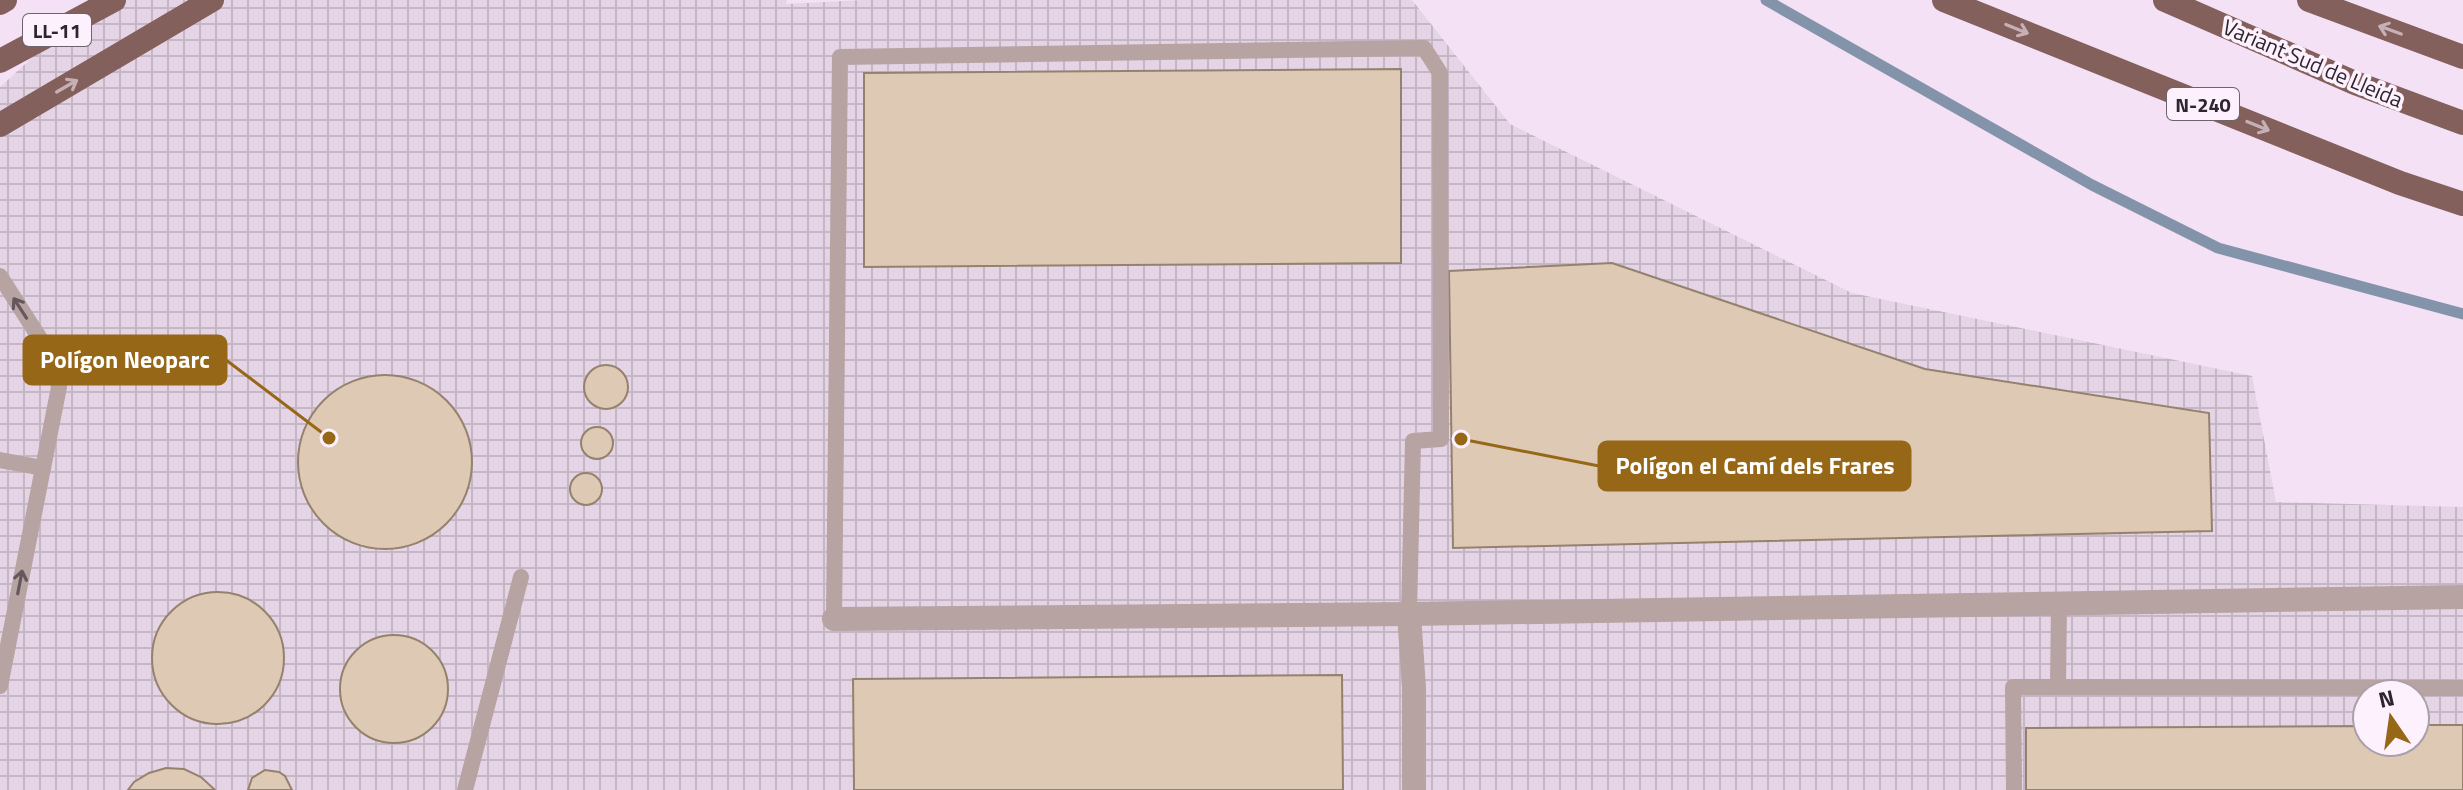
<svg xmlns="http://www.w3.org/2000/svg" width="2463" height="790" viewBox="0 0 2463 790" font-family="'Titillium Web',sans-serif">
<defs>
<pattern id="industrial-grid" width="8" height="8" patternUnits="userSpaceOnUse" patternTransform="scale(2)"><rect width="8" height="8" fill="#e5d4e6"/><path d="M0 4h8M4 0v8" fill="none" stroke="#c5b6c6"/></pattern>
</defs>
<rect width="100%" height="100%" fill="#f5e1f6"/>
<path fill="url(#industrial-grid)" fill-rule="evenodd" d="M 95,0 L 787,0 L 786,4 L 861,0 L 1412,0 L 1510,124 L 1852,293 L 2252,376 L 2276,502 L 2463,507 L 2463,790 L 0,790 L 0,87 ZM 2367,694 L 2415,694 L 2415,742 L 2367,742 Z"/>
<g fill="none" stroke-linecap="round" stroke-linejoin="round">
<polyline stroke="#8393aa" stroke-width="11" points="1766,0 2092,185 2218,248 2463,314"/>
</g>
<g fill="#ddc9b4" stroke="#94826e" stroke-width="2">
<polygon points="1401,69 1401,263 864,267 864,73"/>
<polygon points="1612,263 1925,369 2209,413 2212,531 1453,548 1449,271"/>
<circle cx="606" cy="387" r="22"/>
<circle cx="385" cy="462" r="87"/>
<circle cx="597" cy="443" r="16"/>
<circle cx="586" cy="489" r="16"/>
<circle cx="218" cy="658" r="66"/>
<circle cx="394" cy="689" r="54"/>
<polygon points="1342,675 1343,790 854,790 853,679"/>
<polygon points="2415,725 2463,725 2463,790 2026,790 2026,728 2367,726 2367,742 2415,742"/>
<polygon points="166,768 184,769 201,777 215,790 128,790 134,782 149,773"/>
<polygon points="265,770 279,772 285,776 292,790 248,790 252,778"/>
</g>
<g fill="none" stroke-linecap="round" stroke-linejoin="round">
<g stroke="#b7a3a1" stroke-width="16">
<polyline points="0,276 53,359 59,387 0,686"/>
<polyline points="0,460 43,468"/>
<polyline points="834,619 840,57 1424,48 1440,73 1441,439 1413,441 1409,614"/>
<polyline points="2058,687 2059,603"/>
<polyline points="465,790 521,577"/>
<polyline points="2014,790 2013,687 2463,688"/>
</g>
<g stroke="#b7a3a1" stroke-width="24">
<polyline points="1409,614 1414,688 1414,790"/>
<polyline points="834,619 1409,614 2463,597"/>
</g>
<g stroke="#83605c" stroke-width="24">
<polyline points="1944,0 2400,183 2463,204"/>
<polyline points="2165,0 2355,83 2463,123"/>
<polyline points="2309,0 2463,57"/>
<polyline points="0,3 5,0"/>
<polyline points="0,61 114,0"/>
<polyline points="0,125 212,0"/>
</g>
</g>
<defs><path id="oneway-shaft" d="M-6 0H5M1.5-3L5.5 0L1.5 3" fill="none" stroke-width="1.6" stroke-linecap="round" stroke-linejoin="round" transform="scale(2)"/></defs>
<g stroke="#c7b0b5">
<use href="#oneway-shaft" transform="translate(2017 29) rotate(22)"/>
<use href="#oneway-shaft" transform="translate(2390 30) rotate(-160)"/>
<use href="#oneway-shaft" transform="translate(67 86) rotate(-30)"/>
<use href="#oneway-shaft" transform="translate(2258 126) rotate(22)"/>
</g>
<g stroke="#64585c">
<use href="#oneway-shaft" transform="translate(20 308) rotate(-123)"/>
<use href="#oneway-shaft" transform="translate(20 582) rotate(-79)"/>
</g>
<g text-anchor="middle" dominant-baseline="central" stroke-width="7" stroke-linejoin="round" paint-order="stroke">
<g fill="#fef1fe" stroke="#6c636c" stroke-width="2">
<rect x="23" y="14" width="68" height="32" rx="6"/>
<rect x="2167" y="88" width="72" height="32" rx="6"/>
</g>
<g font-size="20" font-weight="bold" fill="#2d262e">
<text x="57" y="30">LL-11</text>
<text x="2203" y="104">N-240</text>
</g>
<g font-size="22" fill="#2d262e" stroke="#fef1fe">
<text transform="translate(2313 63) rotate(23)">Variant Sud de Lleida</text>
</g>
</g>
<path fill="none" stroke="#976718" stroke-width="3" d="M329 438L226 360M1461 439L1599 466"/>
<g fill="#976718" stroke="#fef1fe" stroke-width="3">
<circle cx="329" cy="438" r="8"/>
<circle cx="1461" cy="439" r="8"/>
</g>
<g fill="#976718" stroke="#976718" stroke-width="3">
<rect x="24" y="336" width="202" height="48" rx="8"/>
<rect x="1599" y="442" width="311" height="48" rx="8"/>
</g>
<g font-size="24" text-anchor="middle" font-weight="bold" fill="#fff">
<text x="125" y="368">Polígon Neoparc</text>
<text x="1755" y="474">Polígon el Camí dels Frares</text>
</g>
<g transform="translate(2391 718) rotate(347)"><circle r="38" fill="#fef1fe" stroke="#aaa0ab" stroke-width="2"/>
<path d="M0-6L14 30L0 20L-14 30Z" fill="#976718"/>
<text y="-12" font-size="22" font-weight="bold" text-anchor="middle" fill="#2d262e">N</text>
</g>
</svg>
